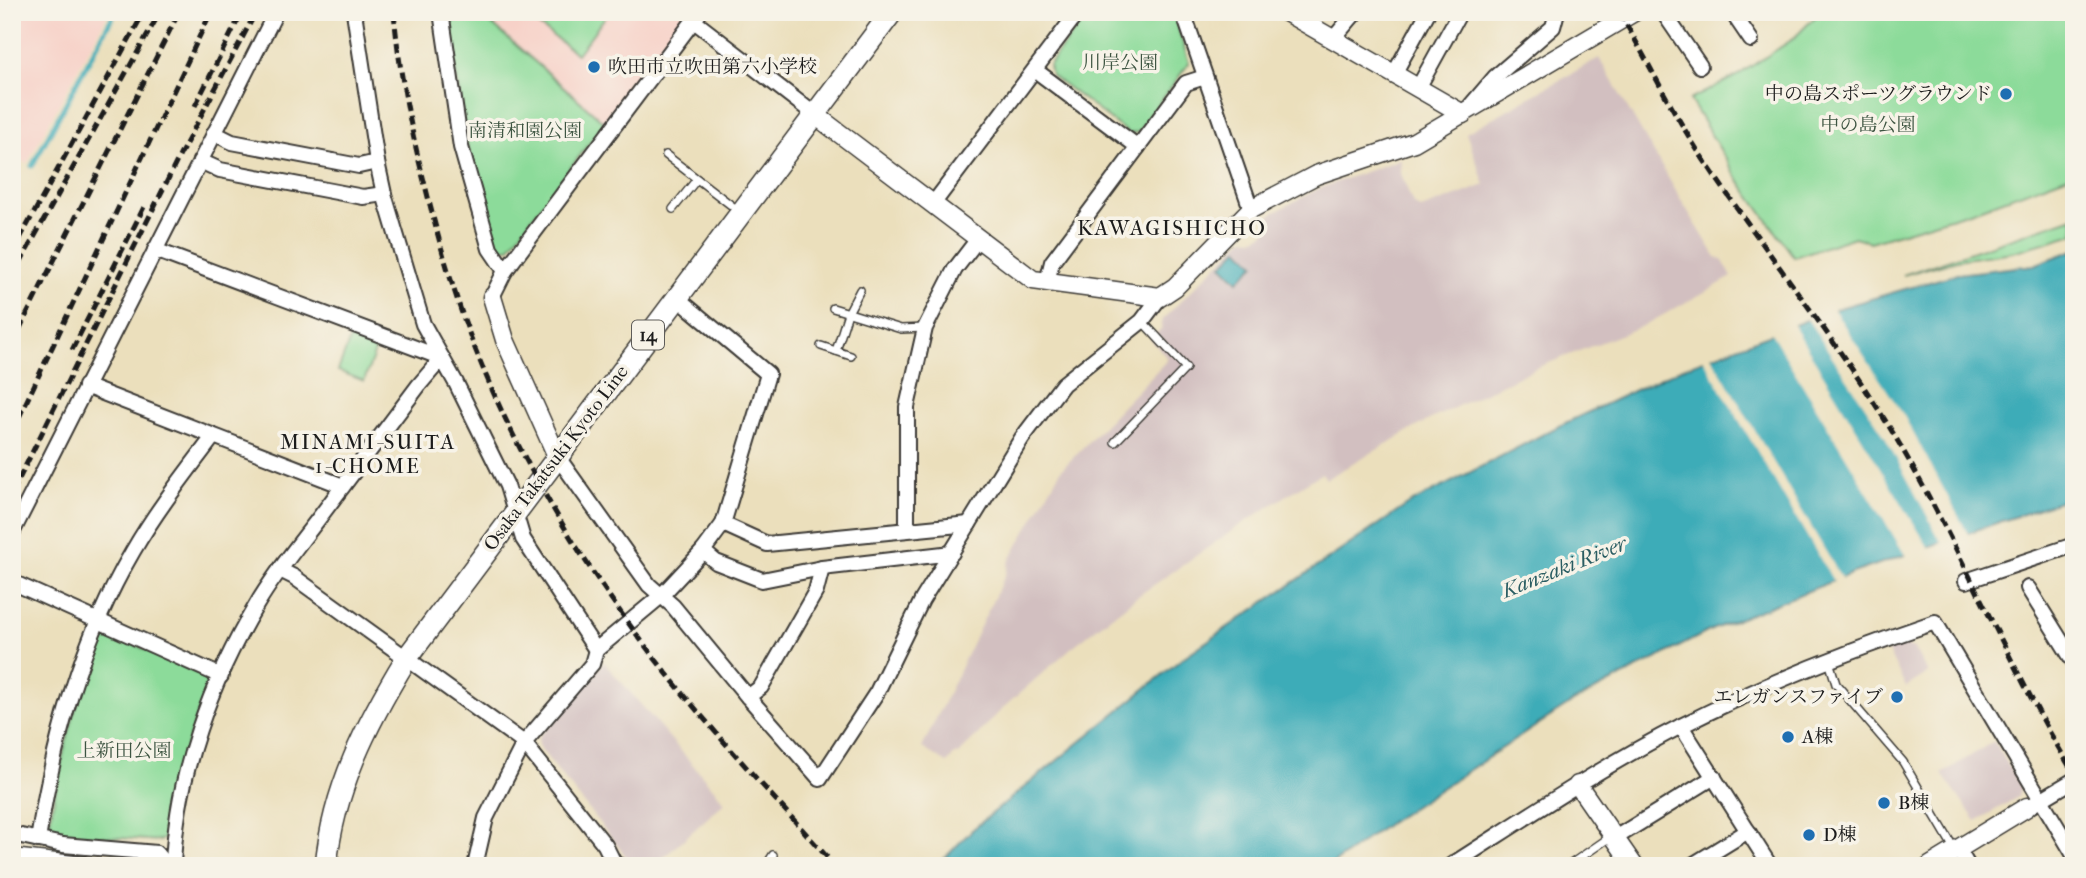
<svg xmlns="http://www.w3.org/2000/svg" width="2086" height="878" viewBox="0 0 2086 878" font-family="'IM FELL French Canon','Noto Serif JP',serif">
<rect width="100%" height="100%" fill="#f7f3e8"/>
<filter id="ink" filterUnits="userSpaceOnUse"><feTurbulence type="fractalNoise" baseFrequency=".0143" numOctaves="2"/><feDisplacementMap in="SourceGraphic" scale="14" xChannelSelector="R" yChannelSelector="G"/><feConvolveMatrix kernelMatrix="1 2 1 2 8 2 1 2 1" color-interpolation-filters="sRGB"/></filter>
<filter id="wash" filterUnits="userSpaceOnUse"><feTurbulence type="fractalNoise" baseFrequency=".00686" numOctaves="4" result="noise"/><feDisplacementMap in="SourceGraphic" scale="28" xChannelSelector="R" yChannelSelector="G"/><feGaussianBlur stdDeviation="1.57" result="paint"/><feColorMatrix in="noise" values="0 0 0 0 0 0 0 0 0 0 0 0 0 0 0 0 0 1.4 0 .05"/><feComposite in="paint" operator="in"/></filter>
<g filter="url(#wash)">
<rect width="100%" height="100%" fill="#ebdfbc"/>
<g fill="#f7d1c8">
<polygon points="33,12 101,12 108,14 27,164 16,158 12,164 12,18"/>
<polygon points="478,12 689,12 605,123"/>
</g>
<g fill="#d2bfc0">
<polygon points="1599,58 1681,200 1716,257 1723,261 1732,277 1645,325 1536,368 1427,421 1326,479 1322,473 1239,526 1135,598 1071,648 1004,707 958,755 956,753 947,763 922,748 1006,573 1008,563 1061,470 1168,359 1150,339 1161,329 1163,319 1244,238 1253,239 1265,233 1271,214 1320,188 1401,159 1400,171 1413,204 1421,209 1485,185 1466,133"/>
<polygon points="1906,641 1909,648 1913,647 1928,673 1906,687 1886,648"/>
<polygon points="604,662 725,802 654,866 628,859 539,747 538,738"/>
<polygon points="1994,741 2021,787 2018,797 1976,821 1942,774"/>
</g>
<g fill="#8cdb9a" stroke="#547c5b" stroke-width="2">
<polygon points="446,12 478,12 605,123 509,248 496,248 467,144"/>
<polygon points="521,12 609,12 577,54"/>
<polygon points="1089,12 1173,12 1189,63 1138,132 1129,134 1051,75 1049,65"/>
<polygon points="1820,12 2074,12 2074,174 1973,211 1870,242 1855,237 1794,257 1738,179 1690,100 1738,75 1793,39"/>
<polygon points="2074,217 2074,234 2013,252 1957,260 1903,275"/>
<polygon points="353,331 379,341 364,381 338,371"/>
<path d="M 109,633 L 205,676 L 208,685 L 187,744 L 166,837 L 159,841 L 56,833 L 49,827 C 59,760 76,699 100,637 Z"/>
</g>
<g fill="#3cacb8" stroke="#2c646a" stroke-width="2">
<polygon points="1239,248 1255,264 1238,281 1222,265"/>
<polygon points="2074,250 2074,496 1853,573 1711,630 1571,703 1390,822 1330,866 937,866 972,830 1184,657 1409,504 1559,426 1680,369 1836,309 1957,274 2034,265"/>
</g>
<g fill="#ebdfbc">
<polygon points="1832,307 1904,416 1969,536 1943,545 1881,430 1806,317"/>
<polygon points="1792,323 1930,550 1907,558 1770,331"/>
<polygon points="1710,354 1843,581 1835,584 1702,357"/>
</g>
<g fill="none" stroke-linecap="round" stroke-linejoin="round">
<polyline stroke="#3cacb8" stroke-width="5" points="32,166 115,12"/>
</g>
</g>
<g filter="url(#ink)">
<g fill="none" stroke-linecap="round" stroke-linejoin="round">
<defs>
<g id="service">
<polyline points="666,155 740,212"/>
<polyline points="673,209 697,179"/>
<polyline points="833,308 901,329 925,328"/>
<polyline points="821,346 851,356"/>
<polyline points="836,351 848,313 860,290"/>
<polyline points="1115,442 1186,368 1142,321"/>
<polyline points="1829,661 1836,684 1903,762 1955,850"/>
<polyline points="766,866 773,855"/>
<polyline points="1568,866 1613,835"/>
</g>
<g id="minor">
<polyline points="354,12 377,162 384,194 423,324 456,383 507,486 523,539 596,650"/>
<polyline points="441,12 461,147 490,249 505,271"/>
<polyline points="1183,12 1251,209"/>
<polyline points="1663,12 1700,66"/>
<polyline points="1732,12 1751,40"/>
<polyline points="694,21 814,114"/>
<polyline points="1333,39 1356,12"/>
<polyline points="1035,70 1138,147"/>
<polyline points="1394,74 1428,12"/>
<polyline points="1418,88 1460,12"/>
<polyline points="1471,105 1495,77 1553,27 1557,12"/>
<polyline points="214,133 232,142 359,166 377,162"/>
<polyline points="200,161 220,170 363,197 384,194"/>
<polyline points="933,204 1078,12"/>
<polyline points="155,250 442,358"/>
<polyline points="1047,282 1052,262 1186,83 1205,77"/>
<polyline points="492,297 505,271 700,12"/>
<polyline points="85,386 343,486"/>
<polyline points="557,456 649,585 673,606 748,697 820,779 877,692 922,600 1022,438 1063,384 1142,321 1160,297"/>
<polyline points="723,524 767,544 969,524"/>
<polyline points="907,529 907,407 925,328 955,269 978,239"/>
<polyline points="12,533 276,12"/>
<polyline points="703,551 716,562 762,580 822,568 952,553"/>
<polyline points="280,570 294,577 524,743 605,845 614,863 621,866"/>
<polyline points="1966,581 2074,545"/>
<polyline points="12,582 221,676"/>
<polyline points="2028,588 2074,662"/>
<polyline points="748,697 761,687 816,591 822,568"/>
<polyline points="1681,726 1770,866"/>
<polyline points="2032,805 2074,780"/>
<polyline points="12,834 63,845 157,853 168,866"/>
<polyline points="1615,838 1714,777"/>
<path d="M 38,840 C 54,739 81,640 133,551 C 156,511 185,474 213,437"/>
<polyline points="1958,849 1968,866"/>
<path d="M 173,866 C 176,775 211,681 257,604 C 274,575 296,548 316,522 C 351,476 385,430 419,385 L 442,358"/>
<polyline points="475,866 486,818 524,743 592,664 596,650 661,596 703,551 723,524 768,374 676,297"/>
<path d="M 1450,866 C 1527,817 1602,766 1683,725 C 1764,684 1849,651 1935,622 L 2074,855"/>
<polyline points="1691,866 1748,831"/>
</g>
<g id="tertiary">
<polyline points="1286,12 1463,114"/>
<polyline points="814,114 1033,280 1160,297 1175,287 1251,209 1316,175 1414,142 1634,12"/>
<polyline points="492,297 505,340 557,456"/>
<polyline points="1578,785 1634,866"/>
<polyline points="12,858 82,866"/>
<polyline points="1930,866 2027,807"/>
</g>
<path id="primary" d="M 326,866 C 333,790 367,723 406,659 L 892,12"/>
</defs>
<use href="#service" stroke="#3b3934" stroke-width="10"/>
<use href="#minor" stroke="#3b3934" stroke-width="18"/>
<use href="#tertiary" stroke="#3b3934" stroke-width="21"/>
<use href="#primary" stroke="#3b3934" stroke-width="24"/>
<use href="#service" stroke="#fff" stroke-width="7"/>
<use href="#minor" stroke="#fff" stroke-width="14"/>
<use href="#tertiary" stroke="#fff" stroke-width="18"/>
<use href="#primary" stroke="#fff" stroke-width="21"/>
<g stroke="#1c1c1c" stroke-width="5" stroke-dasharray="10 5" stroke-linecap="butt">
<path d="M 394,12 C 399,72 411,131 426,189 C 440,246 456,302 478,356 C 516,452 571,545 632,628 C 693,712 766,788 835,866"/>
<path d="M 1619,12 C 1649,62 1673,115 1706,163 C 1767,254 1836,339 1893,433 C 1959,544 2007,663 2074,774"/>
<polyline points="195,106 242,12"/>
<polyline points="12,253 144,12"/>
<polyline points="12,277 160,12"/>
<polyline points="12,344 179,12"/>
<polyline points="72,350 146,203"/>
<polyline points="12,432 211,12"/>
<polyline points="12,493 180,155 256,12"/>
</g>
</g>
</g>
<g fill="#1f6fb2" stroke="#f7f3e8" stroke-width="2.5">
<circle cx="594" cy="67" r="7"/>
<circle cx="2006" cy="94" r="7"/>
<circle cx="1897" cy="697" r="7"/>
<circle cx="1788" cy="737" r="7"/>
<circle cx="1884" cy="803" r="7"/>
<circle cx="1809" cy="835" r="7"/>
</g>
<g text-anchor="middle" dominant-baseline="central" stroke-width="7" stroke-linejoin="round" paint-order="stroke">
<rect fill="#f7f3e8" stroke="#5e5c59" stroke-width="2" x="632" y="320.5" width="32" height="29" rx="5"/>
<g font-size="18" font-weight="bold" fill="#1c1c1c">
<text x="648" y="335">14</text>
</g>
<g font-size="19" fill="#3e5542" stroke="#f7f3e8">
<text x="1120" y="63">川岸公園</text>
<text x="1868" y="125">中の島公園</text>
<text x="525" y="131">南清和園公園</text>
<text x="124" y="751">上新田公園</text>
</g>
<g font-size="19" fill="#1c1c1c" stroke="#f7f3e8" text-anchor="start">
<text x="608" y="67">吹田市立吹田第六小学校</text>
<text x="1992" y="94" text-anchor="end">中の島スポーツグラウンド</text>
<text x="1883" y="697" text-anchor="end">エレガンスファイブ</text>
<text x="1802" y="737">A棟</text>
<text x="1898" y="803">B棟</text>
<text x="1823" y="835">D棟</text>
</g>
<g font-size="19" fill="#1c1c1c" stroke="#f7f3e8">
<text transform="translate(556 458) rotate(-53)">Osaka Takatsuki Kyoto Line</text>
</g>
<g font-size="21" letter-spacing="2" fill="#1c1c1c" stroke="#f7f3e8">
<text x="1172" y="228">KAWAGISHICHO</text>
<text x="368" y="442">MINAMI-SUITA<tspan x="368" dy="24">1-CHOME</tspan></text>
</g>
<g font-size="21" font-style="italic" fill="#2a5d62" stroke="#f7f3e8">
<text transform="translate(1564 567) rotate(-22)">Kanzaki River</text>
</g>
</g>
<rect width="2086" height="878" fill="none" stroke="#f7f3e8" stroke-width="42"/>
</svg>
